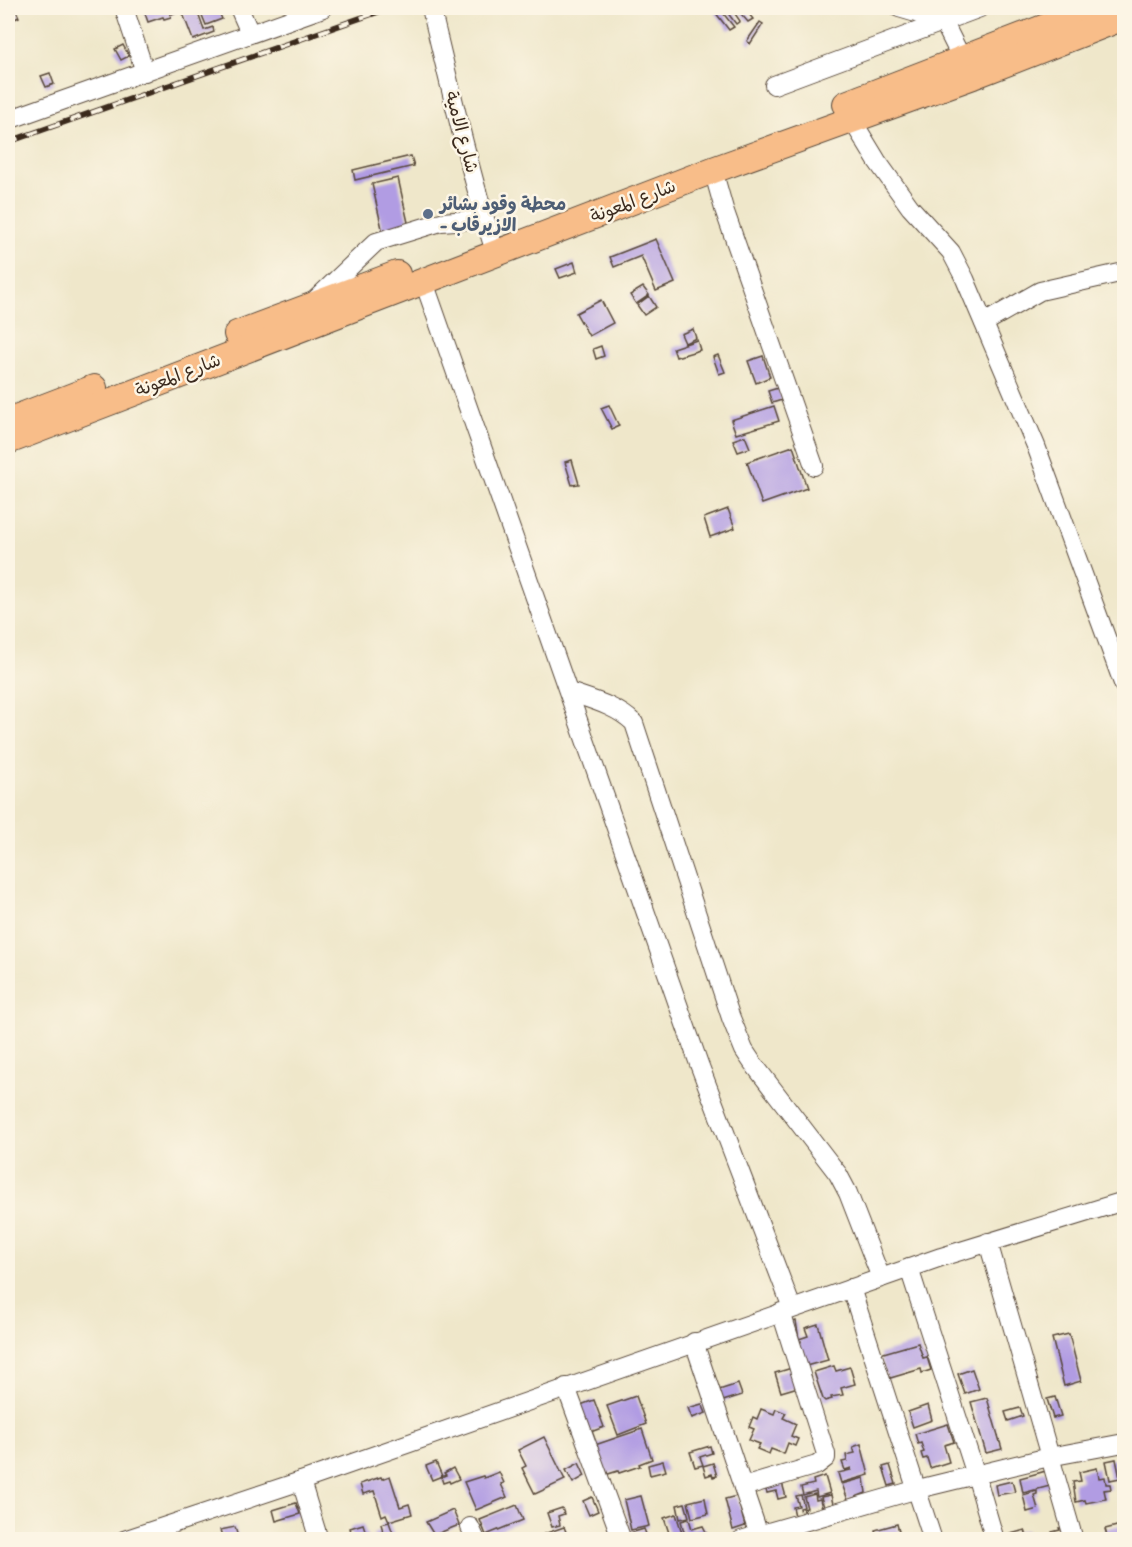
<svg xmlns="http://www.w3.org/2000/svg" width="1132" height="1547" viewBox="0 0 1132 1547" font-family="Itim,'Playpen Sans Arabic',sans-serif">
<rect width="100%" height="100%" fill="#fcf5e5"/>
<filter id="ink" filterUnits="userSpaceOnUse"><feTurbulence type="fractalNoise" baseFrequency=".0167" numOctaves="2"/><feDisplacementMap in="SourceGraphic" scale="12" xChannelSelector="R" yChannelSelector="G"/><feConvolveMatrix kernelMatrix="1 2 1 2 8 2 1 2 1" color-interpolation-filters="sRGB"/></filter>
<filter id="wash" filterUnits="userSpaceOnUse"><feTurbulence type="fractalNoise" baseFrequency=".008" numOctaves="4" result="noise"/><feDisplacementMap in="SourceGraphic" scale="24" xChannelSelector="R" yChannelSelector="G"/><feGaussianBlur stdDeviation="1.35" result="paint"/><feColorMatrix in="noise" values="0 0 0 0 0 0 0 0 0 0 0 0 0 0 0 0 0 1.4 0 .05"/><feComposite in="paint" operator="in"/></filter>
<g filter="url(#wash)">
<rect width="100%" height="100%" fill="#efe7ca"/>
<g id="blocks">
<g fill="#b19ce3">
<polygon points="8,8 15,8 19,17 8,22"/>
<polygon points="143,8 168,8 171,17 164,19 163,17 148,22"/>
<polygon points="169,8 196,8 204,30 213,27 214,32 193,40 182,11 185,8 172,14"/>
<polygon points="199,8 224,8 218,10 222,19 206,25"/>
<polygon points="719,8 734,27 729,30 715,12"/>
<polygon points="724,8 731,8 740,21 736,24"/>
<polygon points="736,8 744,8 753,19 748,22"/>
<polygon points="760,22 763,24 750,44 747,41"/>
<polygon points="123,45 129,56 121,60 115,49"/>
<polygon points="50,73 54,84 46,87 41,76"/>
<polygon points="411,156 414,166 355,180 353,170"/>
<polygon points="398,178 409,227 383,233 372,184"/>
<polygon points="656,239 675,283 656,291 641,256 614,267 610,257"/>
<polygon points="574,262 577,272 560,278 556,269"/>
<polygon points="643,287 649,295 636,304 630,295"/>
<polygon points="649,296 656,307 644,315 637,305"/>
<polygon points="601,300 613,323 589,336 576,313"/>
<polygon points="693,329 696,338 685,343 681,334"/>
<polygon points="697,340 700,350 676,357 673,348"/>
<polygon points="601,346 604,356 596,359 593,349"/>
<polygon points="718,355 725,372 719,374 713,357"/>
<polygon points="763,356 770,377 756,383 748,361"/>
<polygon points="778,388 782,400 772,403 768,391"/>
<polygon points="609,405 619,426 612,429 601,408"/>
<polygon points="774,406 779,421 736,434 731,420"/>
<polygon points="745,436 750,448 738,452 733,440"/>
<polygon points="793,446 807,488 762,504 747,462"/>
<polygon points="572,460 579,484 572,485 565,462"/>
<polygon points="728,509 735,528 710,537 704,518"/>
<polygon points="796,1321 799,1339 808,1336 805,1328 818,1324 828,1360 802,1367 795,1344 801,1342 801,1341 794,1343 786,1324"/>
<polygon points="1069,1334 1081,1381 1064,1386 1052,1338"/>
<polygon points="918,1343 923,1358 927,1357 931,1370 922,1373 921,1369 887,1379 880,1354"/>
<polygon points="834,1366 836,1371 850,1367 855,1384 841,1388 843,1395 831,1397 832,1399 825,1401 823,1399 814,1372"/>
<polygon points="792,1368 798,1387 781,1392 775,1373"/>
<polygon points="972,1369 979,1389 965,1394 958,1374"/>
<polygon points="738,1384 742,1395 723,1401 719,1390"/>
<polygon points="636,1396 646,1424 618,1435 607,1406"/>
<polygon points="1055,1397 1061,1416 1053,1418 1047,1399"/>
<polygon points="987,1398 1002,1449 986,1453 971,1402"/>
<polygon points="594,1400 604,1427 588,1433 578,1406"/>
<polygon points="702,1404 706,1413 692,1418 688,1408"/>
<polygon points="928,1405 932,1420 913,1427 908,1412"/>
<polygon points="1020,1408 1023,1416 1008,1421 1005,1412"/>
<polygon points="761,1409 774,1414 776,1409 786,1413 783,1418 796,1424 791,1436 798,1439 795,1446 788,1443 784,1454 771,1449 769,1454 757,1449 760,1444 749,1440 754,1429 749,1427 753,1417 757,1419"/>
<polygon points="948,1424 954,1442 944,1445 949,1462 930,1468 927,1458 923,1459 921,1453 924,1452 921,1443 918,1444 915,1434"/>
<polygon points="642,1429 652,1459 639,1464 640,1466 619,1473 618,1471 605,1475 595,1445"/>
<polygon points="544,1437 565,1480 535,1494 522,1468 526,1466 518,1450"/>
<polygon points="861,1444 869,1475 841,1483 838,1473 851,1470 851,1468 845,1470 842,1462 847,1461 846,1455 855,1453 853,1447"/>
<polygon points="710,1446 712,1453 700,1457 703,1465 695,1467 690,1452"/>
<polygon points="1116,1459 1120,1478 1110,1480 1106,1461"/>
<polygon points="663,1461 666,1471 650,1475 648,1465"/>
<polygon points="436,1462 442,1476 432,1480 426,1466"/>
<polygon points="579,1463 585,1476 573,1483 566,1470"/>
<polygon points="713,1463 717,1476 713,1477 712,1474 706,1476 703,1466"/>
<polygon points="890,1465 896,1484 889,1486 883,1467"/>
<polygon points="453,1468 459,1479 450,1483 449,1481 443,1483 441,1477 446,1475 444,1473"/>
<polygon points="1097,1468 1099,1478 1105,1477 1106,1484 1110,1484 1111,1489 1104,1490 1106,1499 1086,1503 1085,1500 1076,1502 1073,1482 1081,1481 1079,1472"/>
<polygon points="1046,1471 1050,1486 1023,1493 1020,1478"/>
<polygon points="499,1472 504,1483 501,1484 507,1497 476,1510 464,1482 483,1476 484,1478"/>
<polygon points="390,1476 400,1507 409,1504 412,1514 389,1521 386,1514 382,1516 374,1491 363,1494 360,1484 381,1477 382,1479"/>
<polygon points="825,1476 830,1493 817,1497 816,1491 803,1495 801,1487 814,1484 813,1480"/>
<polygon points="864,1478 866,1493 848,1500 842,1484"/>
<polygon points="781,1479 786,1497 778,1499 776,1491 767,1493 764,1484"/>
<polygon points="1012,1481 1015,1492 997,1495 995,1485"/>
<polygon points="1037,1491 1037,1494 1034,1495 1038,1509 1027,1512 1023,1495"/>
<polygon points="815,1494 816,1500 820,1499 822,1508 805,1513 803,1509 807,1508 804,1497"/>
<polygon points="801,1495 804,1507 800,1508 801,1514 795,1516 793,1507 799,1506 796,1496"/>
<polygon points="831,1495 833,1504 824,1507 821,1497"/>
<polygon points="641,1496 649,1526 631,1530 624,1500"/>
<polygon points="737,1496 745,1526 733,1530 725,1499"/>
<polygon points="592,1497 598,1511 589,1515 583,1501"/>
<polygon points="705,1498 708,1514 692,1518 688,1502"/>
<polygon points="296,1503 300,1514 276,1521 273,1510"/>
<polygon points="685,1503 689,1517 680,1519 677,1505"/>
<polygon points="517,1505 523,1520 486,1535 480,1520"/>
<polygon points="562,1508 564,1514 558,1516 560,1525 552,1527 547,1513"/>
<polygon points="453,1510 459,1525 434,1535 426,1522"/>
<polygon points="676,1514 684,1539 671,1539 664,1518"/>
<polygon points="689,1519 692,1529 703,1526 708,1536 686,1539 681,1521"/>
<polygon points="389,1522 395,1539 375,1539 373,1534 383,1531 381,1524"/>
<polygon points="363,1524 368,1539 353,1539 350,1528"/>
<polygon points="897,1524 901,1539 877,1539 875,1530"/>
<polygon points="1121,1525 1124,1539 1108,1539 1105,1529"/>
<polygon points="235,1527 238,1537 223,1539 220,1530"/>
<polygon points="564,1527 569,1539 546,1539 544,1534"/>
<polygon points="1059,1528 1062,1528 1064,1539 1054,1539 1052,1532 1060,1530"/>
<polygon points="644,1529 648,1539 626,1539 624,1535"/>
<polygon points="1025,1530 1028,1539 1008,1539 1007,1535"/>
</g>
</g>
</g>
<g filter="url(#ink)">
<use href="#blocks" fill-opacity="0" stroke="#564638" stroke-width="1.5"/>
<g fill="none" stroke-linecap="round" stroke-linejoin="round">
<defs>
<g id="minor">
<polyline points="124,8 145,72"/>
<polyline points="239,8 250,33"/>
<path d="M 431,8 C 451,90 470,174 496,255"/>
<polyline points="899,8 943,21 962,59"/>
<polyline points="774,85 980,8"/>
<polyline points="8,120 323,8"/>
<polyline points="852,120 877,161 910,207 951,252 965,279 1036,446 1124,686"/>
<polyline points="713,170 724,209 814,466"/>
<polyline points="424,282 699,1064 792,1308"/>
<polyline points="314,301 376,242 441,222 484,219"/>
<polyline points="984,323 1040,291 1124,272"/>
<path d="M 569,692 C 592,700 617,706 634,723 L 731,1018 L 744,1050 L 752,1062 L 838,1174 L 848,1193 L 881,1278"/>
<polyline points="988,1242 1074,1540"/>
<polyline points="909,1268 976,1475 995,1540"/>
<polyline points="851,1288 933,1540"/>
<polyline points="694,1342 759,1535"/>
<polyline points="566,1387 622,1540"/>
<polyline points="301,1481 319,1540"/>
<polyline points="743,1487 817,1465 826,1458 826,1454 781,1312"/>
<polyline points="470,1527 476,1540"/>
<polyline points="124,1540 301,1481 941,1257 1124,1201"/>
<polyline points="741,1540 918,1489 1049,1457 1124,1443"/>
</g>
<g id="highway">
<polyline points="846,104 1095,8"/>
<polyline points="237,334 397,274"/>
<polyline points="8,421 94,388"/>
<polyline points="8,441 713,170 973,76 1124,17"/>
</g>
</defs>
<use href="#minor" stroke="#564638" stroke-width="20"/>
<use href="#highway" stroke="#564638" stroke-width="28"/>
<use href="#minor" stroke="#fff" stroke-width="18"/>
<use href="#highway" stroke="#f8bd89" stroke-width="26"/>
<defs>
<polyline id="rail" points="8,142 389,8"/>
</defs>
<use href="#rail" stroke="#3b2a1e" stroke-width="6"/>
<use href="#rail" stroke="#fcf5e5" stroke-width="4" stroke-dasharray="11" stroke-linecap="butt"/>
</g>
</g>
<circle fill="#5c6f8a" stroke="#fcf5e5" stroke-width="2" cx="428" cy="214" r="6"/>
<g text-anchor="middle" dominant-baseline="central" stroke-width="5" stroke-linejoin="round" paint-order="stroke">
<g font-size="18" fill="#3b2a1e" stroke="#fcf5e5">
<text transform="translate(462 132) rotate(75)">شارع الامية</text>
<text transform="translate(633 201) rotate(-21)">شارع المعونة</text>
<text transform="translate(178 375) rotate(-21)">شارع المعونة</text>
</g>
<g font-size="18" font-weight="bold" fill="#4e5e75" stroke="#fcf5e5" text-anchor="start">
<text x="440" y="204">محطة وقود بشائر<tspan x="440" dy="21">- الازيرقاب</tspan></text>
</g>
</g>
<rect width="1132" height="1547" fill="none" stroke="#fcf5e5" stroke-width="30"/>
</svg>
